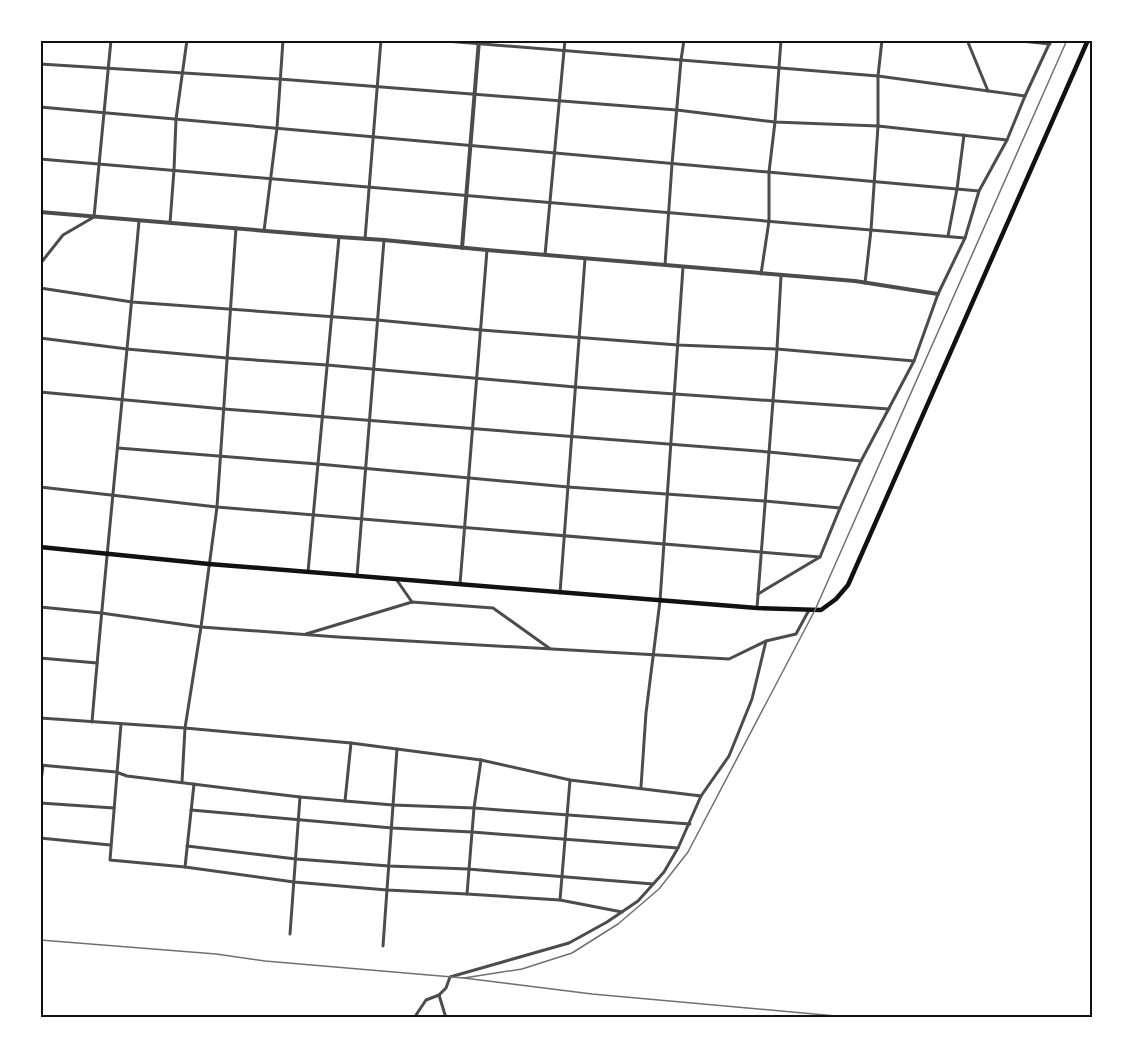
<svg xmlns="http://www.w3.org/2000/svg" width="1133" height="1058" viewBox="0 0 1133 1058" font-family="Overpass,sans-serif">
<rect width="100%" height="100%" fill="#fff"/>
<g fill="none" stroke-linecap="round" stroke-linejoin="round">
<g stroke="#4c4c4c" stroke-width="3">
<polyline points="433,40 878,76 1025,96"/>
<polyline points="967,40 988,91"/>
<polyline points="1011,40 1050,44"/>
<polyline points="40,64 279,79 677,110 775,122 878,126 1007,140"/>
<polyline points="40,107 979,191"/>
<polyline points="40,159 965,238"/>
<polyline points="170,223 174,170 176,119 187,40"/>
<polyline points="264,231 277,128 283,40"/>
<polyline points="948,236 957,189 964,135"/>
<polyline points="365,239 381,40"/>
<polyline points="545,255 565,40"/>
<polyline points="40,264 63,235 94,217 111,40"/>
<polyline points="665,265 672,164 681,60 684,40"/>
<polyline points="761,274 769,221 769,172 775,122 781,40"/>
<polyline points="865,283 871,230 878,126 878,76 882,40"/>
<polyline points="40,288 132,302 377,320 481,330 678,345 777,349 914,361"/>
<polyline points="40,338 127,349 227,358 327,365 575,387 889,409"/>
<polyline points="40,392 224,409 769,452 861,461"/>
<polyline points="118,448 318,464 568,487 765,501 840,508"/>
<polyline points="40,487 217,507 820,557"/>
<polyline points="308,572 339,237"/>
<polyline points="357,576 384,240"/>
<polyline points="396,579 412,602"/>
<polyline points="460,584 487,250"/>
<polyline points="560,593 585,259"/>
<polyline points="758,594 820,557 840,508 861,461 914,361 938,294 965,238 979,191 1007,140 1025,96 1051,40"/>
<polyline points="40,607 101,613 201,627 338,637 729,659 766,641 796,634 809,610"/>
<polyline points="757,608 777,349 781,276"/>
<polyline points="306,634 412,602 493,608 549,648"/>
<polyline points="40,658 97,663"/>
<polyline points="40,718 185,728 351,743 481,760 570,780 701,796"/>
<path d="M 92,722 C 106,555 124,388 139,221"/>
<polyline points="121,724 110,860 185,867 294,882 387,890 467,894 560,900 622,912"/>
<polyline points="40,765 116,772 127,776 300,797 345,801 393,805 474,808 690,824"/>
<polyline points="182,782 185,728 201,627 217,507 236,228"/>
<polyline points="641,787 646,713 660,601 683,267"/>
<polyline points="40,788 43,766"/>
<polyline points="345,801 351,743"/>
<polyline points="40,803 114,808"/>
<polyline points="191,810 392,828 472,832 678,848"/>
<polyline points="40,838 110,845"/>
<polyline points="187,846 296,859 389,866 468,869 653,884"/>
<polyline points="185,867 194,784"/>
<polyline points="467,894 474,808 481,760"/>
<polyline points="560,900 570,780"/>
<polyline points="290,934 300,797"/>
<polyline points="383,946 397,749"/>
<polyline points="439,995 446,1018"/>
<polyline points="414,1018 426,1000 439,995 446,988 450,977 569,943 607,922 638,901 664,872 678,848 701,796 729,756 752,699 766,641"/>
</g>
<g stroke="#4c4c4c" stroke-width="4">
<polyline points="40,212 339,237 384,240 487,250 855,281 938,294"/>
<polyline points="462,248 479,40"/>
</g>
<polyline stroke="#111" stroke-width="4.5" points="40,547 209,564 757,608 821,610 836,599 848,585 1088,40"/>
<g stroke="#707070" stroke-width="1.5">
<polyline points="40,940 216,954 265,961 464,978 592,994 858,1018"/>
<polyline points="464,978 522,969 572,953 618,924 659,889 688,852 815,610 1067,40"/>
</g>
</g>
<rect width="1133" height="1058" fill="none" stroke="#ffffff" stroke-width="84"/>
<rect x="42" y="42" width="1049" height="974" fill="none" stroke="#111" stroke-width="2"/>
</svg>
